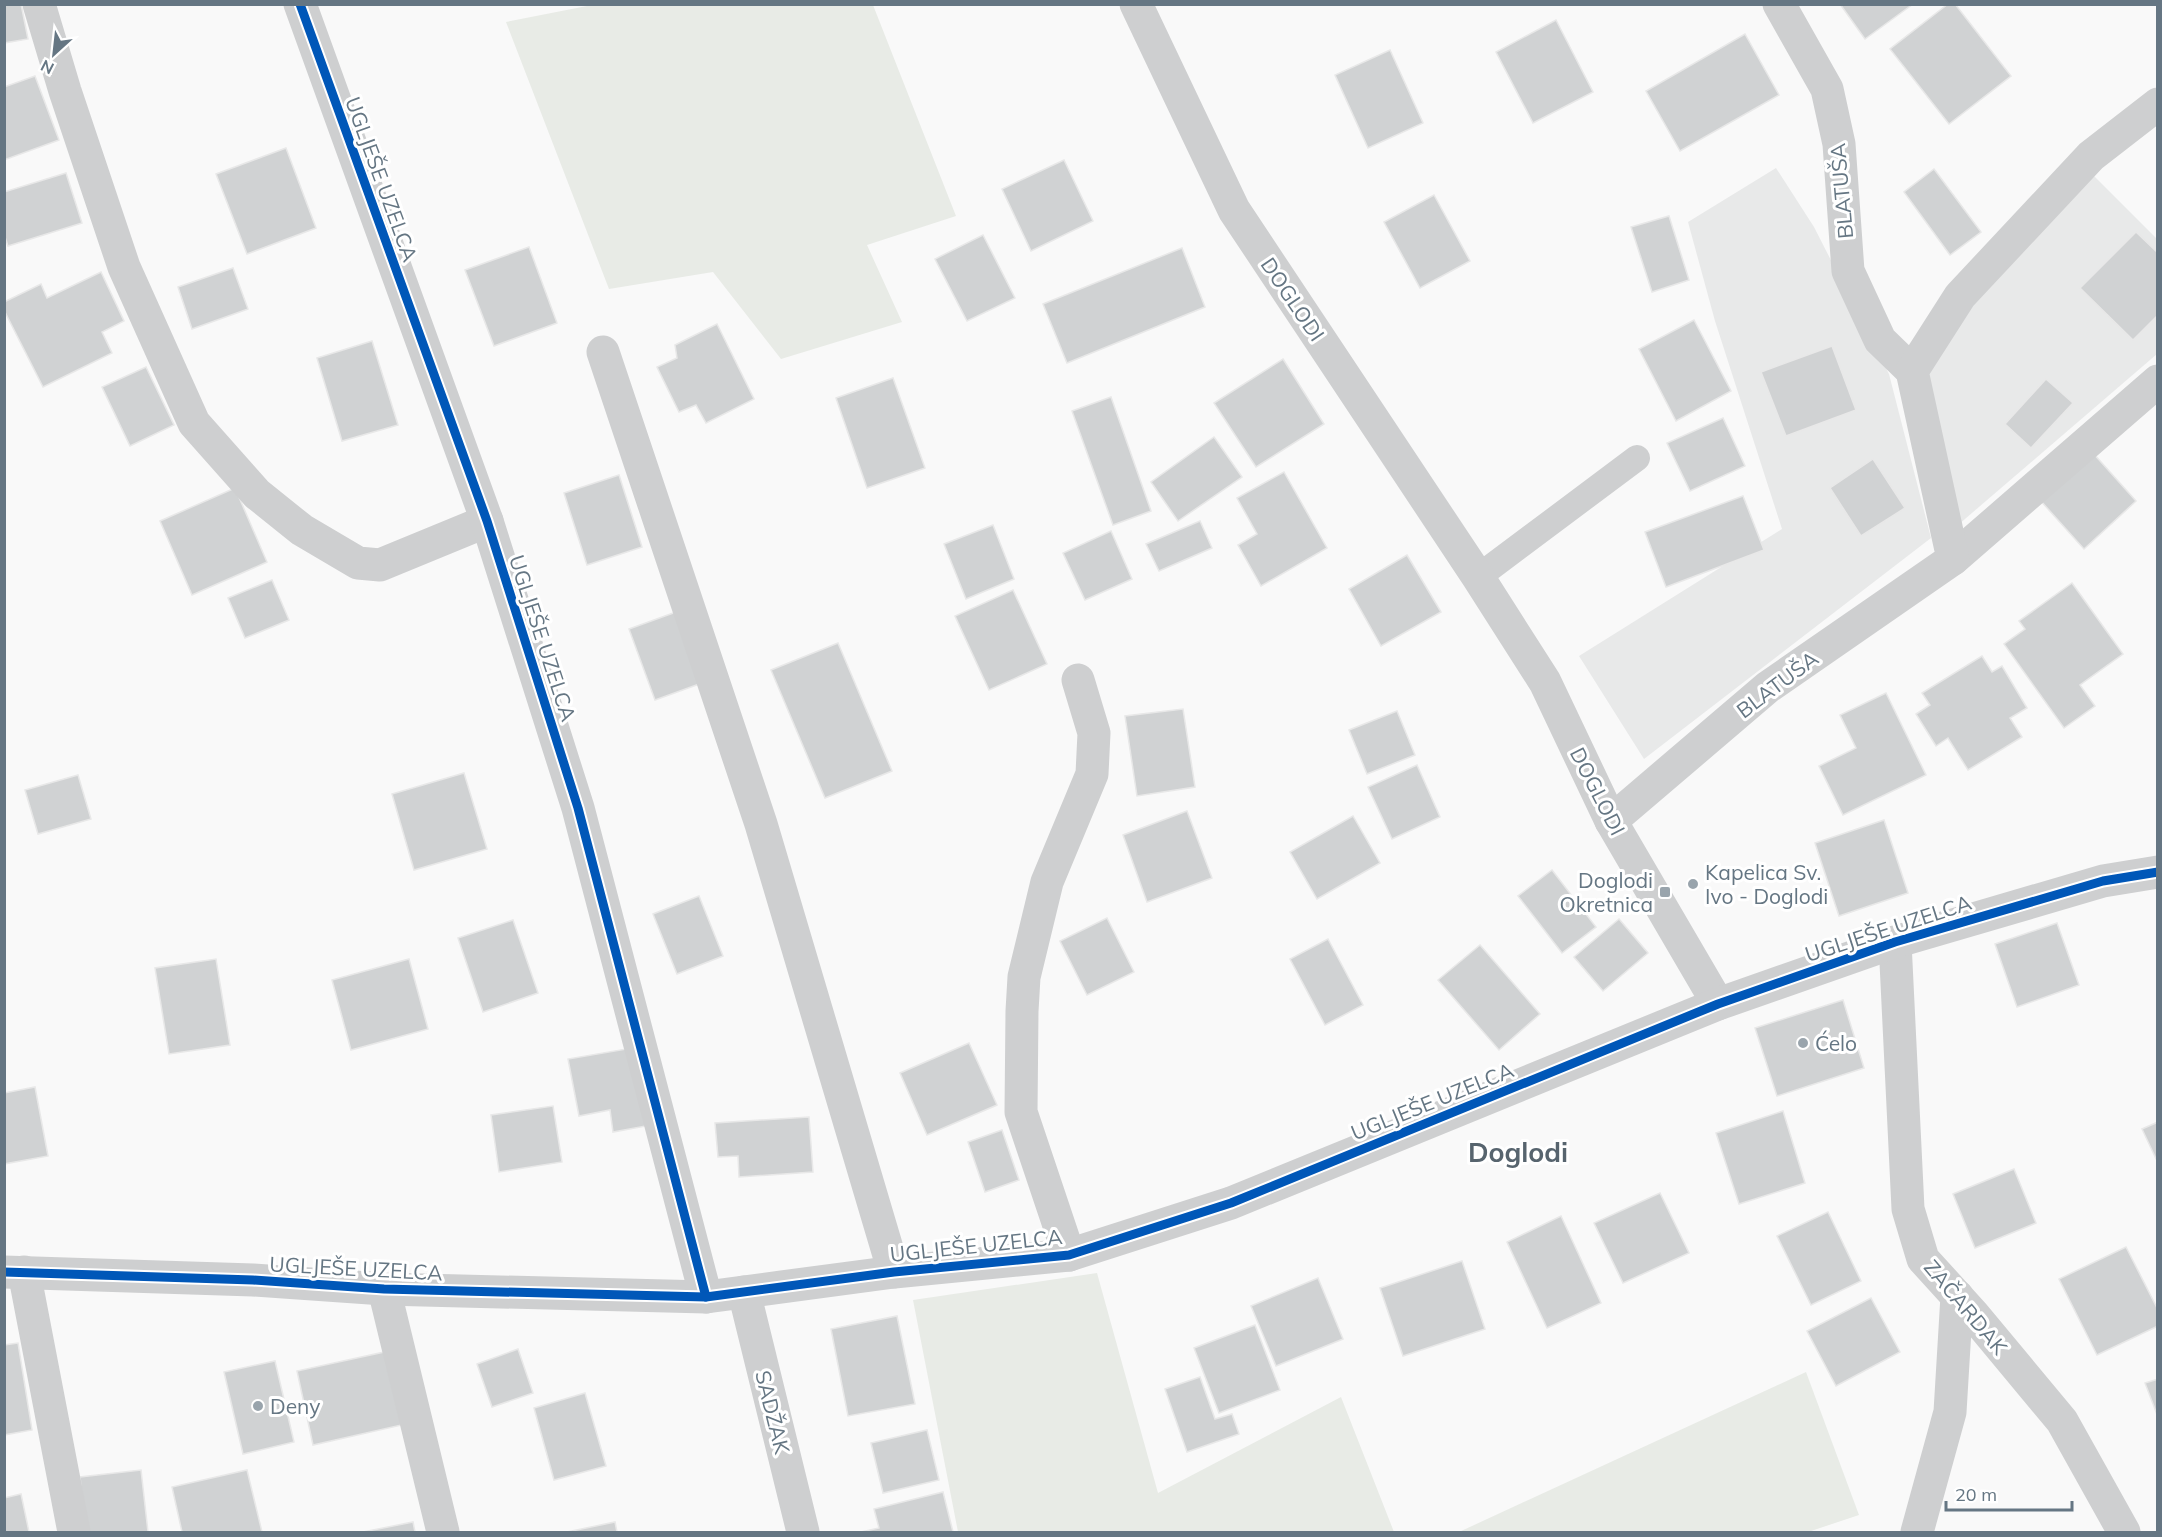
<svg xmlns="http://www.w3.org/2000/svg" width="2162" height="1537" viewBox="0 0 2162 1537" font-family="Mulish,sans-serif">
<rect width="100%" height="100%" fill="#f9f9f9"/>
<g fill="#e8e9e9">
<polygon points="1776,168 1814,227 1889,374 1931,538 1644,759 1579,656 1782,529 1715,321 1688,222"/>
<polygon points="2088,170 2157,239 2157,354 1958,525 1921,371 1959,311"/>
</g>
<g fill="#e8ebe6">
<polygon points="592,5 873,5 956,216 867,245 902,322 781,359 713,272 609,289 506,22"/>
<polygon points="1097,1273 1158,1493 1341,1397 1394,1532 958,1532 913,1300"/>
<polygon points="1806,1372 1859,1515 1808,1532 1459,1532"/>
</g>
<g fill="#d0d2d3" stroke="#e8e8e8" stroke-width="1.5">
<polygon points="4,4 21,4 28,39 4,43"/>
<polygon points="1840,4 1913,4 1865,39"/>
<polygon points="1948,4 1955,4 2011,76 1949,124 1890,49"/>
<polygon points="1556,20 1593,92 1533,123 1496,52"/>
<polygon points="1745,34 1779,95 1680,151 1646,91"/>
<polygon points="1390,50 1423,123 1368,148 1335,75"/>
<polygon points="35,76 59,140 4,160 4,87"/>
<polygon points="286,148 316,228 247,254 216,174"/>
<polygon points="1064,160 1093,221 1031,251 1002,189"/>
<polygon points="1934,169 1981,232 1950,255 1904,192"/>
<polygon points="66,173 82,223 8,246 4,234 4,192"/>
<polygon points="1434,195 1470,261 1420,288 1384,222"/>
<polygon points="1669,216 1689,280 1652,292 1631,227"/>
<polygon points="2136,232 2158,253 2158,315 2133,340 2080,288"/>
<polygon points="983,235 1015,298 967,321 935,259"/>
<polygon points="529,247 557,323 494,346 465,270"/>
<polygon points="1182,248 1205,307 1067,363 1043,304"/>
<polygon points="233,268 248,309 192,329 178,287"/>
<polygon points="101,272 124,321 102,332 112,353 43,387 4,310 4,302 41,284 47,298"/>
<polygon points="1694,320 1731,391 1676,421 1639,349"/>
<polygon points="717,324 754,399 706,423 696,405 679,412 657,367 677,358 675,345"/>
<polygon points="372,341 398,425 342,441 317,358"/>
<polygon points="1832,346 1856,410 1786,436 1761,372"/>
<polygon points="1283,359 1324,424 1256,467 1214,403"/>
<polygon points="146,367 174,425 130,446 102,387"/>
<polygon points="893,378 925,468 867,488 836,398"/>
<polygon points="2046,379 2073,403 2031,448 2005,424"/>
<polygon points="1111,397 1151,511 1113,525 1072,411"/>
<polygon points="1723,418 1745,466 1690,491 1667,443"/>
<polygon points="1214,437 1242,477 1178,521 1151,482"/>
<polygon points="2092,452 2136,501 2084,549 2040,500"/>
<polygon points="1873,459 1905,508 1861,536 1830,488"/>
<polygon points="1284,472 1327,548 1261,586 1238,545 1257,534 1237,498"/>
<polygon points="619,475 642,547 587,565 564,493"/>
<polygon points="235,488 267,562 192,595 160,521"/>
<polygon points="1743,496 1764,550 1666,587 1645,532"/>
<polygon points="1200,521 1212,548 1159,571 1146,544"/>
<polygon points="993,525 1014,579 966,599 944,544"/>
<polygon points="1111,531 1132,579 1085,600 1063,553"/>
<polygon points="1407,555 1441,612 1381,646 1349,589"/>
<polygon points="272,580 289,620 245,638 228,598"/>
<polygon points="2072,583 2123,654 2080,685 2095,706 2064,728 2004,644 2025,629 2019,621"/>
<polygon points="1013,590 1047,664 989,690 955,616"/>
<polygon points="676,612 702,683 655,700 629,629"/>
<polygon points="838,643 892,771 825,798 771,670"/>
<polygon points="1982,656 1992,672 2002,666 2027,708 2010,718 2022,737 1968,770 1948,738 1936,746 1916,714 1930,705 1922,693"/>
<polygon points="1886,693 1926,775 1843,815 1819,766 1856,748 1840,715"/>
<polygon points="1183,709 1195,787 1137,796 1125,716"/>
<polygon points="1397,711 1415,755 1367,774 1349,730"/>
<polygon points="1417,765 1440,817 1392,839 1368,787"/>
<polygon points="464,773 487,849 414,870 392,794"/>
<polygon points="78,775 91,819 38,834 25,790"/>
<polygon points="1187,811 1212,878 1147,902 1123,835"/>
<polygon points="1353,816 1380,863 1317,899 1290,852"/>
<polygon points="1884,820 1908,893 1839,916 1815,843"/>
<polygon points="1552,870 1596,927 1562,953 1518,896"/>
<polygon points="699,896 723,956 677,974 653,914"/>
<polygon points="1107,918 1134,972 1087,995 1060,941"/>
<polygon points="1619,919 1648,953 1603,991 1574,957"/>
<polygon points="513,920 538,993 483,1012 458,938"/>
<polygon points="2057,923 2079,985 2017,1007 1995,944"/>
<polygon points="1328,939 1363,1005 1325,1025 1290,959"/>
<polygon points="1480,945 1540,1014 1499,1050 1438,980"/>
<polygon points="216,959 230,1045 169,1054 155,968"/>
<polygon points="409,959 428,1029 351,1050 332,980"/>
<polygon points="1843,1000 1864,1068 1777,1096 1755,1028"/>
<polygon points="969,1043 997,1105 927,1135 900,1073"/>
<polygon points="632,1048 646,1126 613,1132 610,1110 579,1116 568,1059"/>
<polygon points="35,1087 48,1156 4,1164 4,1093"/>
<polygon points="553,1106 562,1162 499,1172 491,1115"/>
<polygon points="1783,1111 1805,1183 1739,1204 1716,1133"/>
<polygon points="809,1117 813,1172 739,1177 738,1156 718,1157 715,1123"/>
<polygon points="2158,1122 2158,1163 2142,1129"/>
<polygon points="1002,1130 1019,1180 985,1192 968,1142"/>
<polygon points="2014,1169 2036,1223 1975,1248 1953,1194"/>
<polygon points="1660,1193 1689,1253 1623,1283 1594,1223"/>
<polygon points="1828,1212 1861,1281 1811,1305 1777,1236"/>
<polygon points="1561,1216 1601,1303 1547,1328 1507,1242"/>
<polygon points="2126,1247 2158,1310 2158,1326 2097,1355 2059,1279"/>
<polygon points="1462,1261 1485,1329 1403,1356 1380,1288"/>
<polygon points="1318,1278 1343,1339 1276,1366 1251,1306"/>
<polygon points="1871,1298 1900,1352 1836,1386 1807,1331"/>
<polygon points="897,1316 915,1404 848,1416 831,1329"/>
<polygon points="1255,1325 1280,1390 1219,1413 1194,1348"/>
<polygon points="18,1343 32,1430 4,1435 4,1345"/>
<polygon points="518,1349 533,1393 492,1407 477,1364"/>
<polygon points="389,1351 406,1424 313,1445 297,1371"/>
<polygon points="275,1361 294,1442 243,1454 224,1372"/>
<polygon points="1200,1377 1215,1419 1232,1414 1239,1434 1187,1452 1165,1389"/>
<polygon points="2158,1379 2158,1417 2145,1383"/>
<polygon points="585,1393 606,1466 554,1480 534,1408"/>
<polygon points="927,1430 939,1480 883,1493 871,1443"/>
<polygon points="141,1470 148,1532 86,1532 80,1477"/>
<polygon points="247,1470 262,1532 182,1532 172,1487"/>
<polygon points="943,1492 953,1532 861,1532 879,1528 874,1509"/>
<polygon points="21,1494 29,1532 4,1532 4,1498"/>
<polygon points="413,1522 415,1532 363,1532"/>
<polygon points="615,1522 617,1532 567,1532"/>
</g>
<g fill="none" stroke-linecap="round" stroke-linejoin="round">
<polyline stroke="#cecfd0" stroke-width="26" points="1478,577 1637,458"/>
<g stroke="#cecfd0" stroke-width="33">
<polyline points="39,4 65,91 124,267 194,423 257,494 302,530 358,563 380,565 487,521"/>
<polyline points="300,4 487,521 578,808 706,1297"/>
<polyline points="1136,4 1234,210 1478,577 1545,682 1611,821 1718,1004"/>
<polyline points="1779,4 1827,89 1839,144 1848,271 1880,340 1912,371"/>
<polyline points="603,352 761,824 894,1272"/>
<polyline points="1953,559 2158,381"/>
<polyline points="1611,821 1768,687 1953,559 1912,371 1960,296 2091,156 2158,104"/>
<polyline points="1895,942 1908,1209 1923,1259 1973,1314 2062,1421 2124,1532"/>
<polyline points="1069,1255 1021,1112 1022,1011 1024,977 1047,882 1092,774 1094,733 1078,680"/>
<polyline points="4,1272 253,1280 384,1289 706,1297 894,1272 1069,1255 1231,1203 1718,1004 1895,942 2103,881 2158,872"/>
<polyline points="24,1272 74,1532"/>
<polyline points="384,1289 443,1532"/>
<polyline points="744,1292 803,1532"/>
<polyline points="1917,1532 1950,1412 1957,1296"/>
</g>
<defs>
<g id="cycleway">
<polyline points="300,4 487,521 578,808 706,1297"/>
<polyline points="4,1272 253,1280 384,1289 706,1297 894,1272 1069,1255 1231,1203 1718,1004 1895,942 2103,881 2158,872"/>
</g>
</defs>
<use href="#cycleway" stroke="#fff" stroke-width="13"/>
<use href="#cycleway" stroke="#0057b8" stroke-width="9"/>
</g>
<g fill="#99a4ac" stroke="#fff" stroke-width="2">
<circle cx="1693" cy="884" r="6"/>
<rect x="1659" y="886" width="12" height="12" rx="3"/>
<circle cx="1803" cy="1043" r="6"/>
<circle cx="258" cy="1406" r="6"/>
</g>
<g text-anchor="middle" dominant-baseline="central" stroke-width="6" stroke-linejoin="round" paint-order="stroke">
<g font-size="21" fill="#657683" stroke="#fff">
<text transform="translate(382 179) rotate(70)">UGLJEŠE UZELCA</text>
<text transform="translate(1841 191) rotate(-95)">BLATUŠA</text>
<text transform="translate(1293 299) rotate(56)">DOGLODI</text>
<text transform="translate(543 638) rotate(72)">UGLJEŠE UZELCA</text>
<text transform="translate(1777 684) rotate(-37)">BLATUŠA</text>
<text transform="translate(1598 791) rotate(63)">DOGLODI</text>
<text transform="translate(1888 928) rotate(-18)">UGLJEŠE UZELCA</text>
<text transform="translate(1432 1101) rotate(-22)">UGLJEŠE UZELCA</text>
<text transform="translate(976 1245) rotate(-6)">UGLJEŠE UZELCA</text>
<text transform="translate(356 1268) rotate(3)">UGLJEŠE UZELCA</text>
<text transform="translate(1966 1307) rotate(50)">ZAČARDAK</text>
<text transform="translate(773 1412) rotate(76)">SADŽAK</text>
</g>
<g font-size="21" fill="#657683" stroke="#fff" text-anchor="start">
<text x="1705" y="872">Kapelica Sv.<tspan x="1705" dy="24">Ivo - Doglodi</tspan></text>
<text x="1653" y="880" text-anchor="end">Doglodi<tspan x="1653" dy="24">Okretnica</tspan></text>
<text x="1815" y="1043">Ćelo</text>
<text x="270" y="1406">Deny</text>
</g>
<g font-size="27" font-weight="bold" fill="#57646e" stroke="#fff">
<text x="1518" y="1152">Doglodi</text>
</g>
</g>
<rect width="2162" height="1537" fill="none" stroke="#657683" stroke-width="12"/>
<g transform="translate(54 54) rotate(207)" stroke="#ffffff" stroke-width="4.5" paint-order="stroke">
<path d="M0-4.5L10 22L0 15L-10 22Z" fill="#657683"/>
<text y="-9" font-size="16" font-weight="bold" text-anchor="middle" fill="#657683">N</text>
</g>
<path d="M1946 1501v9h126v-9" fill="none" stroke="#657683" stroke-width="3"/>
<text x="1955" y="1501" font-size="18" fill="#657683" stroke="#ffffff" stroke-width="4.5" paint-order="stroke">20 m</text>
</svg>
